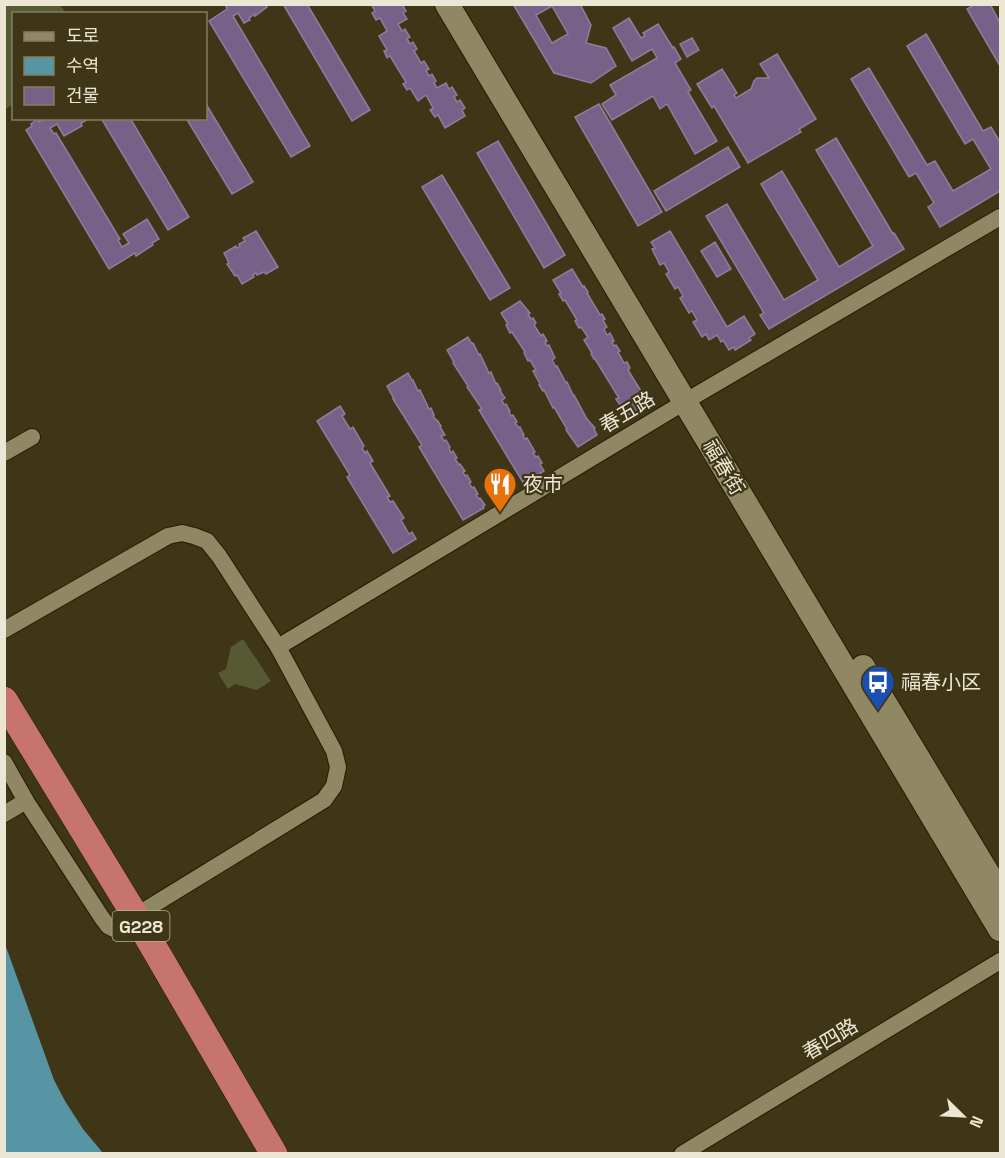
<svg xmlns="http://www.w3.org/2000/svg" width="1005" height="1158" viewBox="0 0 1005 1158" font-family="'Space Grotesk','Noto Sans KR',sans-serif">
<rect width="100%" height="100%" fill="#3e3616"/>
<g fill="#575934">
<polygon points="4,5 60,5 66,13 14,14 13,104 6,109 4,107"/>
<polygon points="243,639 271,681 257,690 235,684 228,689 218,673 226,669 231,647"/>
</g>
<polygon fill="#5895a4" points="5,944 54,1080 65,1101 83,1129 103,1153 5,1153"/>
<g fill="#776189" stroke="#8e7d9c" stroke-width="1.5" fill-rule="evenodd">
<polygon points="230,4 265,4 267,7 255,16 255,14 249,18 250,20 244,23 238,13 233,16 310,146 291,157 209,21 227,9 226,7"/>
<polygon points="283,4 307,4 370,110 352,121"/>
<polygon points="371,4 402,4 406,11 403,13 407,19 398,24 402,31 405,29 410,37 407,39 410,44 413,42 417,49 414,51 421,63 424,61 429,69 426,70 429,76 432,74 436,81 434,83 437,88 446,83 449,89 452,87 457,95 454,97 457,102 460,100 465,108 462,110 465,116 445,128 438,115 435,117 430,110 433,108 426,95 418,101 410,88 407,90 403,84 406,82 390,56 387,58 384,51 387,50 379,36 387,31 380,18 376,20 372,13 375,11"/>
<path d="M 513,4 L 580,4 L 591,25 L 586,43 L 606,48 L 616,66 L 591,83 L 554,73 ZM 552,6 L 568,34 L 552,43 L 536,15 Z"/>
<polygon points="975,4 990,4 1000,23 1000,66 967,9"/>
<polygon points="629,18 641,38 645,36 643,33 658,24 673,48 674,47 681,59 675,63 691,90 688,92 717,141 695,154 667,104 660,109 653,96 612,120 602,104 616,95 610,85 657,58 652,49 632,61 613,28"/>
<polygon points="926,34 983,131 991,127 1000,142 1000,191 940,227 928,207 934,203 916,173 909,177 851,79 869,68 927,165 935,161 953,191 991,169 973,139 965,144 907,46"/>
<polygon points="692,38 699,50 687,57 680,44"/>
<polygon points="777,54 816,119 799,129 801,132 748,163 714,106 712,108 697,84 722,69 737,93 734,95 736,98 751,89 754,81 757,78 769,78 760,64"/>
<polygon points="206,104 253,182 232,194 186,118 206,118"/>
<polygon points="599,104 662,212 638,226 575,117"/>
<polygon points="44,118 86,118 87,120 81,123 82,126 64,136 57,124 50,128 54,134 56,133 120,239 118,240 122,247 129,243 123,234 147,219 159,239 152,243 153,245 136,256 135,253 109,269 26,130 32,126 31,124 38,119 39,122"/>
<polygon points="101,118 130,118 189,217 168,230"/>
<polygon points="836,138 893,234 894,233 904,249 769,329 760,315 764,313 706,216 727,204 784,300 818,280 761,184 782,171 839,267 873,246 816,150"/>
<polygon points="498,141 565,255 544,268 477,153"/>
<polygon points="728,147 740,167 666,211 654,191"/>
<polygon points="442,175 510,288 490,300 422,187"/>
<polygon points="256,231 278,267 266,274 264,272 257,275 256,273 253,275 254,277 242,284 237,275 235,276 227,264 229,263 224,253 236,246 237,248 240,246 239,244 245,241 243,238"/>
<polygon points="670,231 727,327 744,316 755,334 749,338 751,340 735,350 734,347 729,350 723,340 721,342 717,335 709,340 706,334 702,337 693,322 697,320 692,311 689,313 680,298 683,296 678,287 675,289 666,274 669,272 664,263 660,265 652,249 655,248 651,242"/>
<polygon points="715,242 731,269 717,277 701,251"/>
<polygon points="572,269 583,287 584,286 588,292 587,293 600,315 602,314 605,319 603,320 607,327 604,329 607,335 610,333 614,341 612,342 614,346 616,345 620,351 618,352 624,363 627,362 630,368 628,370 649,404 630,416 622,403 620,405 616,399 619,398 595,359 594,359 591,354 592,353 584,340 588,337 581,327 579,328 575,321 577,320 565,300 563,301 559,294 561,293 553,280"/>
<polygon points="520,301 530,313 528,314 531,319 533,318 536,323 534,325 541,336 543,334 547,341 545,342 547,346 549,345 555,358 552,360 556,367 557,366 566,383 567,382 573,395 574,395 587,419 595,428 594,429 597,435 578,447 566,430 567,429 554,407 553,408 544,390 543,391 539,385 540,384 533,371 536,370 530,360 528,361 524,353 525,352 512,332 510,333 506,325 508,324 501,313"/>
<polygon points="468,337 472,344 473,343 479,355 480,354 489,373 491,372 496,384 497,383 501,390 500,391 505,398 502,400 504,405 506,404 510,411 509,412 511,416 513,415 517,422 515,423 519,428 520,427 524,435 523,436 525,439 527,438 535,452 533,453 536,457 538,456 542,463 540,464 544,471 524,484 479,410 482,409 467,387 468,386 453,363 454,362 447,350"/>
<polygon points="408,373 412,380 413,380 418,391 420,390 429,409 431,408 434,415 433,416 436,420 437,420 441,426 440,427 445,435 441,436 444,441 446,440 450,447 449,448 451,453 453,451 457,458 455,459 459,465 460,464 465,471 463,472 465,476 467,475 471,482 469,483 472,488 474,487 478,494 476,495 479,499 480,498 485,505 483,506 484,508 463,520 419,447 422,445 393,399 394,399 387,386"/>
<polygon points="340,406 345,414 342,416 350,429 353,427 364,446 362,448 365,453 367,451 373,461 370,463 390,496 387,497 390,502 393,501 404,518 401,520 409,534 412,532 416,539 393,553 347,477 350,475 317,421"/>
</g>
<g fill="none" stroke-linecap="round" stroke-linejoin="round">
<defs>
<g id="minor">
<polyline points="4,453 32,437"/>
<polyline points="4,630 168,536 182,533 194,536 207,541 219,556 278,647 334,751 338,767 334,786 324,800 114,929 108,926 102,918 26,801 4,762"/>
<polyline points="278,647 698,394 1000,217"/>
<polyline points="4,814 26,801"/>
<polyline points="682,1154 1000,961"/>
</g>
<g id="secondary">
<polyline points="447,4 1000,929"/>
<polyline points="863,667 1000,894"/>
</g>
<polyline id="trunk" points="4,700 136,917 274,1154"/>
</defs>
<use href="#minor" stroke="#251d00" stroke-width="18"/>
<use href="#secondary" stroke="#251d00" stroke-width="26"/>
<use href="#trunk" stroke="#251d00" stroke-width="28"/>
<use href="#minor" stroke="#908765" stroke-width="16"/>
<use href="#secondary" stroke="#908765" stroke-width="24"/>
<use href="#trunk" stroke="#c6746d" stroke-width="27"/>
</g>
<defs>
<symbol id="restaurant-pin" viewBox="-11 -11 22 30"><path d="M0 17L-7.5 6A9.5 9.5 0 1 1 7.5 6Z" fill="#e8710a" stroke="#3e3616"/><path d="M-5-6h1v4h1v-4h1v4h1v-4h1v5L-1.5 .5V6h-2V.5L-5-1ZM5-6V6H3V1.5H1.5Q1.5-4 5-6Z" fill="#fff"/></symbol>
<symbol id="bus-pin" viewBox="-11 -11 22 30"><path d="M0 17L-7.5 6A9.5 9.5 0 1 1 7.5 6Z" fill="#1a4fb4" stroke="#3e3616"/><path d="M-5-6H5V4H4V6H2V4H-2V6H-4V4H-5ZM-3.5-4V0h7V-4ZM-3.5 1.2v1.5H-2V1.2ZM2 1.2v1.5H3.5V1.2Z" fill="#fff"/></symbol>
</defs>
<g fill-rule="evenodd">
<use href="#restaurant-pin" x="481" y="465" width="38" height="52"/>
<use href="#bus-pin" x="859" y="663" width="38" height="52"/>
</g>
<g text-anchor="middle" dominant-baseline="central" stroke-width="4.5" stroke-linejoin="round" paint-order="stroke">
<rect fill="#3e3616" stroke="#b8b29c" stroke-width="1.5" x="112.5" y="911" width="57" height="30" rx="4.5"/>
<g font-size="18" font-weight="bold" fill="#ece7d5">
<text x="141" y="926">G228</text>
</g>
<g font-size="20" fill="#ece7d5" stroke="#3e3616">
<text transform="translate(627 412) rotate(-31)">春五路</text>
<text transform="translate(724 467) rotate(59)">福春街</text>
<text transform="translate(830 1039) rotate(-31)">春四路</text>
</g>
<g font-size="20" fill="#ece7d5" stroke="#3e3616" text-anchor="start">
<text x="523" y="484">夜市</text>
<text x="901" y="682">福春小区</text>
</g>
</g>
<rect width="1005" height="1158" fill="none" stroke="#ece7d5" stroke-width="12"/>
<rect x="12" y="12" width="195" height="108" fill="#3e3616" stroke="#847d62" stroke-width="1.5"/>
<rect x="24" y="32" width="30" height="9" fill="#908765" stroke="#847d62" stroke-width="1.5"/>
<text x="66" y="42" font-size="18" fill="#ece7d5">도로</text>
<rect x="24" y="57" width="30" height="18" fill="#5895a4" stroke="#847d62" stroke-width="1.5"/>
<text x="66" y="72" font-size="18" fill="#ece7d5">수역</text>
<rect x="24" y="87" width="30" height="18" fill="#776189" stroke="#847d62" stroke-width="1.5"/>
<text x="66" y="102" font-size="18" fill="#ece7d5">건물</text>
<g transform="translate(963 1116) rotate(114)" stroke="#3e3616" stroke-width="4.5" paint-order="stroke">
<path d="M0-4.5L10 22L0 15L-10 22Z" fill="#ece7d5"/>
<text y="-9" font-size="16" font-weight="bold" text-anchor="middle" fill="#ece7d5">N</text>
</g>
</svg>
